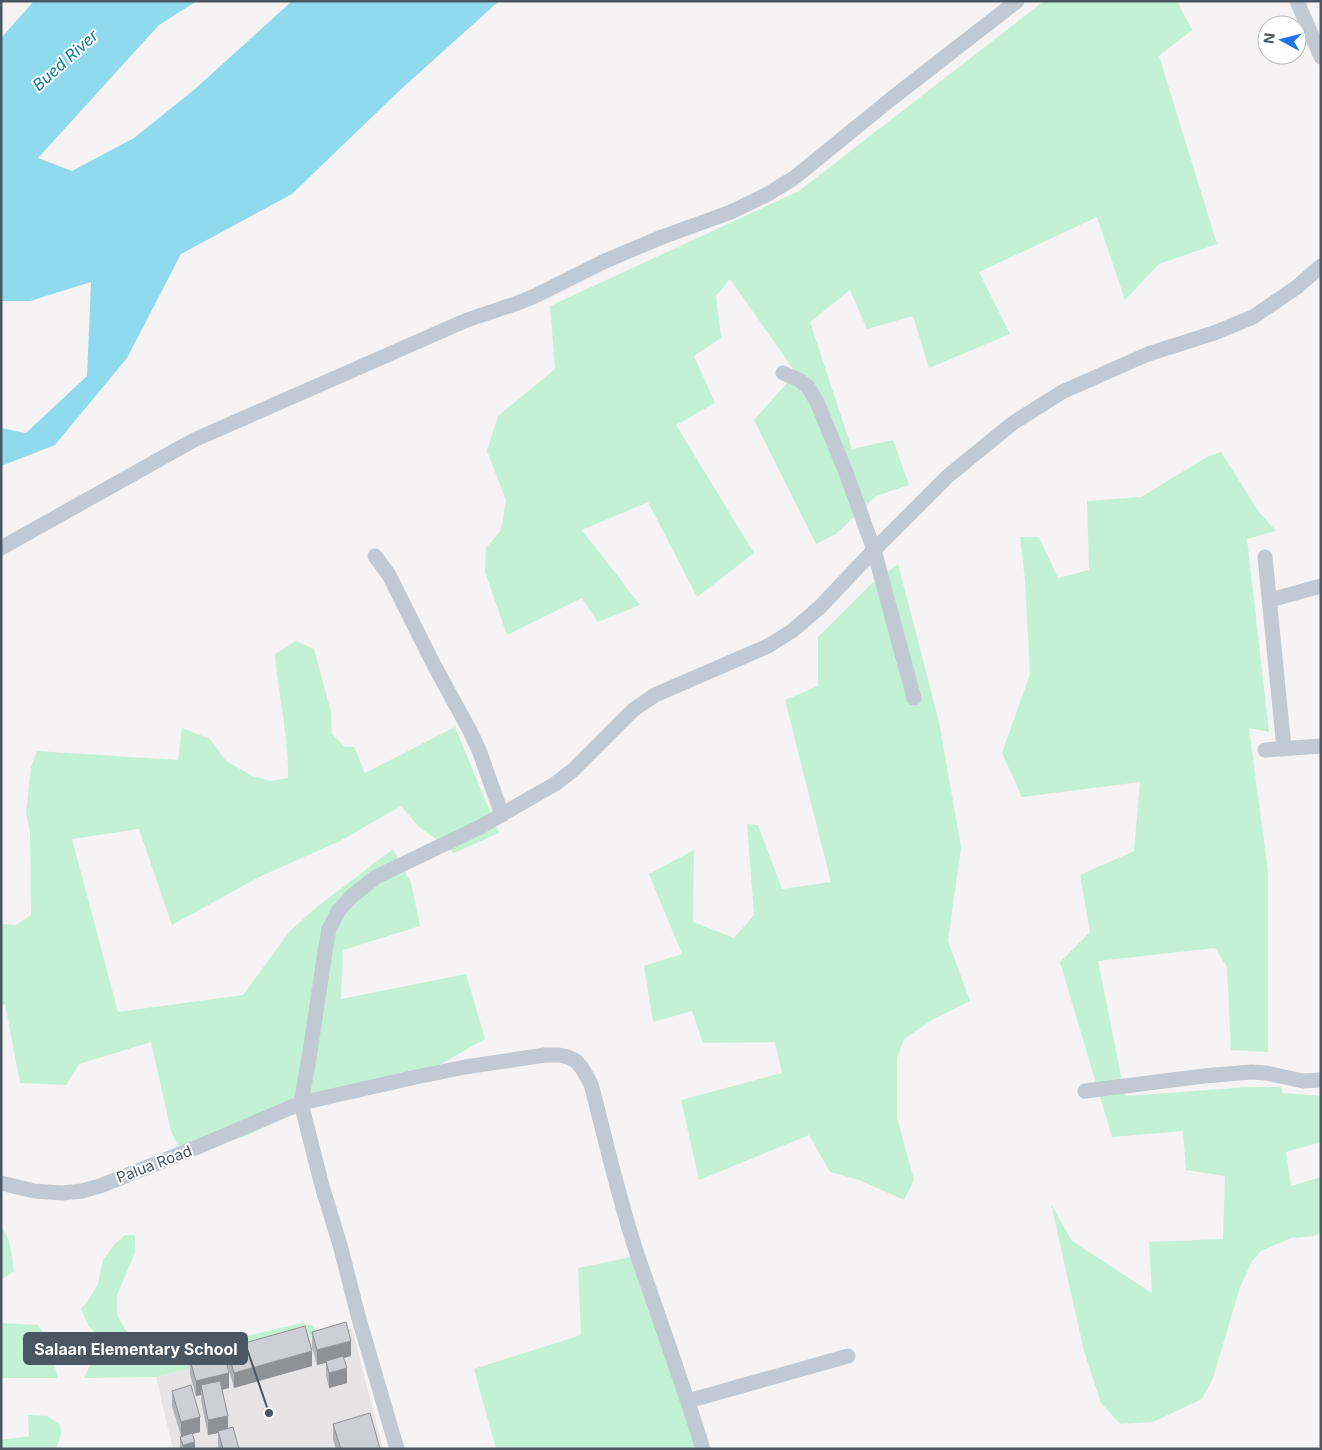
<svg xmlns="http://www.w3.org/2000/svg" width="1322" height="1450" viewBox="0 0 1322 1450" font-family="Inter,sans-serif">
<rect width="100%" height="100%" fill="#f5f3f3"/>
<polygon fill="#e6e4e5" points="352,1328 383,1449 173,1449 156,1377"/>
<g fill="#c3f1d5">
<polygon points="1044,1 1177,1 1192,30 1159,56 1217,244 1159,264 1125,300 1097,217 979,272 1010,334 929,368 913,316 867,329 850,290 810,322 852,449 893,440 909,485 876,496 836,534 816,544 754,420 796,373 730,279 716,296 721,338 694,356 715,403 676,425 754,553 697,597 648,502 582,530 640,605 598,622 582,598 507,635 485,572 486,548 501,530 506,500 487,451 498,416 555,369 550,306 799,191"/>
<polygon points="1221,452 1259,512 1276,531 1247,539 1269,732 1249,728 1268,872 1268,1052 1231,1050 1227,967 1215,948 1098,961 1125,1096 1249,1087 1281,1087 1283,1093 1321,1096 1321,1142 1286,1152 1291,1186 1321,1177 1321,1232 1314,1236 1291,1238 1261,1251 1252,1261 1240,1287 1213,1378 1202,1399 1153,1422 1120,1424 1101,1403 1084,1351 1051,1204 1072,1241 1152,1293 1149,1242 1223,1239 1225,1176 1186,1170 1183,1131 1112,1137 1060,962 1090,932 1080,875 1134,851 1140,782 1022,797 1002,753 1030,674 1025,580 1020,537 1039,537 1058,578 1089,570 1087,501 1141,497 1207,457"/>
<polygon points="898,564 939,722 961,847 948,941 970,1001 932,1020 904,1039 897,1058 897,1118 914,1180 904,1200 859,1180 830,1172 809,1135 699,1180 681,1100 782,1073 775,1042 703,1043 692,1011 653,1022 644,966 682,954 649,874 694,850 693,922 734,938 754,915 747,824 758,825 782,889 831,882 785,700 818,686 818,637 869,586"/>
<path d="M 296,641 L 314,649 L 331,712 L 332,734 L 345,747 L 354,747 L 365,773 L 455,727 L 499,833 L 454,853 L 418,826 L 401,806 L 340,841 L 261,876 L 172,925 L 139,829 L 72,839 L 118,1012 L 243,995 L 290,931 L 318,906 L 393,849 L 411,883 L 420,926 L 343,950 L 341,999 L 466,974 L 485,1039 L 397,1089 L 324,1103 L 292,1115 L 243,1137 L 178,1146 L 171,1131 L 151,1042 L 79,1064 L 66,1085 L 20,1083 L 5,1004 L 1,1005 L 1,924 L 16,925 L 31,915 L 30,832 L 26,813 L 31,767 L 37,751 L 178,760 L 182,728 L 210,739 L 226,761 L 252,776 L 271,781 L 288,778 C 289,737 278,695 275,654 Z"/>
<path d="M 1,1227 C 11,1237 12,1258 14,1271 L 1,1280 Z"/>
<polygon points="125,1235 135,1235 135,1253 117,1295 117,1315 125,1329 136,1342 149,1350 171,1357 216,1346 251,1335 302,1323 313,1326 317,1336 156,1377 84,1378 97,1350 97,1335 88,1325 81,1309 89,1299 98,1284 103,1260 114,1245"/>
<polygon points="641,1254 705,1449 496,1449 474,1369 581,1335 578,1268 622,1259"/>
<polygon points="1,1323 38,1325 46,1336 58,1378 1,1378"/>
<polygon points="28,1415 47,1416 60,1425 61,1434 56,1449 1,1449 1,1440 29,1436"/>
</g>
<polygon fill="#90daee" points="34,1 197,1 159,25 38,158 72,171 134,138 195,89 292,1 499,1 399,91 292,194 181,254 127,358 55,445 1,466 1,428 26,433 87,376 91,282 30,301 1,301 1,38"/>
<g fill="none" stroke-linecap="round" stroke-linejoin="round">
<g stroke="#c1cad2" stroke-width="15">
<polyline points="1297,1 1321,57"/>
<polyline points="783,373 799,380 808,387 817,402 845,470 874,550 914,698"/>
<polyline points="1,548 194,440 467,320 515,304 535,296 605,261 662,237 731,212 766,195 794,178 891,99 1017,1"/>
<polyline points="375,556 389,575 434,665 469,729 479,750 502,815"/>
<polyline points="1265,557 1284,748"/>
<polyline points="1270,600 1321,586"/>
<polyline points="1265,750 1321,746"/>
<polyline points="1085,1091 1204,1076 1251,1072 1266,1073 1303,1081 1321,1080"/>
<path d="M 1,1183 L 34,1191 L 62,1193 L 82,1191 L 100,1186 L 200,1146 L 301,1103 L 416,1077 L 465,1067 L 545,1055 L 559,1055 L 568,1057 L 576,1061 L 582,1068 L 591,1084 C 606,1142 619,1200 638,1257 C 660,1321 683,1384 703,1449"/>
<polyline points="688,1401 848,1356"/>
<polyline points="397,1449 359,1319 340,1245 322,1186 301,1103 309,1058 325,952 329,929 339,910 352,896 376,877 480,827 555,784 572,771 633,710 655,695 768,646 792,631 820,607 874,550 948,476 1013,423 1062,392 1148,354 1214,333 1253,317 1297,287 1321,266"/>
</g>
</g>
<g fill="#b0b2b7">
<polygon points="312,1332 351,1356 344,1358 347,1383 329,1388 326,1376 326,1363 317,1365 312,1347"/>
<polygon points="227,1348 312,1366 234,1388 227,1363"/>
<polygon points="190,1360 229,1388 222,1390 228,1428 239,1449 219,1449 218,1446 218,1433 208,1435 201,1400 201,1395 196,1396 190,1375"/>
<polygon points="172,1391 200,1432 192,1434 195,1449 180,1449 180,1437 181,1436 172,1406"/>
<polygon points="333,1424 380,1449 336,1449 333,1439"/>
</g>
<g fill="#909195">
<polygon points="351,1341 351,1356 317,1365 317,1350"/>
<polygon points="312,1351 312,1366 234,1388 234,1373"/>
<polygon points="347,1368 347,1383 329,1388 329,1373"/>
<polygon points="229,1373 229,1388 203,1394 201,1385 201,1395 196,1396 196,1381"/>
<polygon points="228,1416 228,1431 218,1431 218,1433 208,1435 208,1420"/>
<polygon points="200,1417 200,1432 181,1437 181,1422"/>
<polygon points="195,1442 195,1449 183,1449 183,1445"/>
</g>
<g fill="#cdcfd5" stroke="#909195">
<polygon points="346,1322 351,1341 317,1350 312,1332"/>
<polygon points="305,1326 312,1351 234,1373 227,1348"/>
<polygon points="224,1352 229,1373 196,1381 190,1360"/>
<polygon points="343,1356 347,1368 329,1373 326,1361"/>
<polygon points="220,1381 228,1416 208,1420 201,1385"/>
<polygon points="191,1385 200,1417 181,1422 172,1391"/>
<polygon points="370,1413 380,1449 341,1449 333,1424"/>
<polygon points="233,1427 239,1449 223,1449 218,1431"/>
<polygon points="192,1433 195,1442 183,1445 180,1437"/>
</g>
<g text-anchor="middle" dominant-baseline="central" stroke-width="4" stroke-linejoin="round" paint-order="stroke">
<g font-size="15" fill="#4a5661" stroke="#fff">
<text transform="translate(154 1164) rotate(-21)">Palua Road</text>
</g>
<g font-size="16" font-style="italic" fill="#0c7c9b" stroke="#fff">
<text transform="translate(65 60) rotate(-42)">Bued River</text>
</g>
</g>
<path fill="none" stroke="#4a5661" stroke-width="2" d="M269 1413L247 1349"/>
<circle fill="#4a5661" stroke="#fff" stroke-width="2" cx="269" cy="1413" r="5"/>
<rect fill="#4a5661" stroke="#4a5661" stroke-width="2" x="24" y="1333" width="223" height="31" rx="5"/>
<g font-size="16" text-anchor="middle" font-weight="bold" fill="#fff">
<text x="136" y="1355">Salaan Elementary School</text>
</g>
<rect width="1322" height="1450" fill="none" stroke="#4a5661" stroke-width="5"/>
<g transform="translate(1282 40) rotate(277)"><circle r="24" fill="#ffffff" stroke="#b7bbc0"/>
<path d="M0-4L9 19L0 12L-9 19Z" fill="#1a73e8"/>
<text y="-8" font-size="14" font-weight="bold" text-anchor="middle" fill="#4a5661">N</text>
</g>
</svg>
